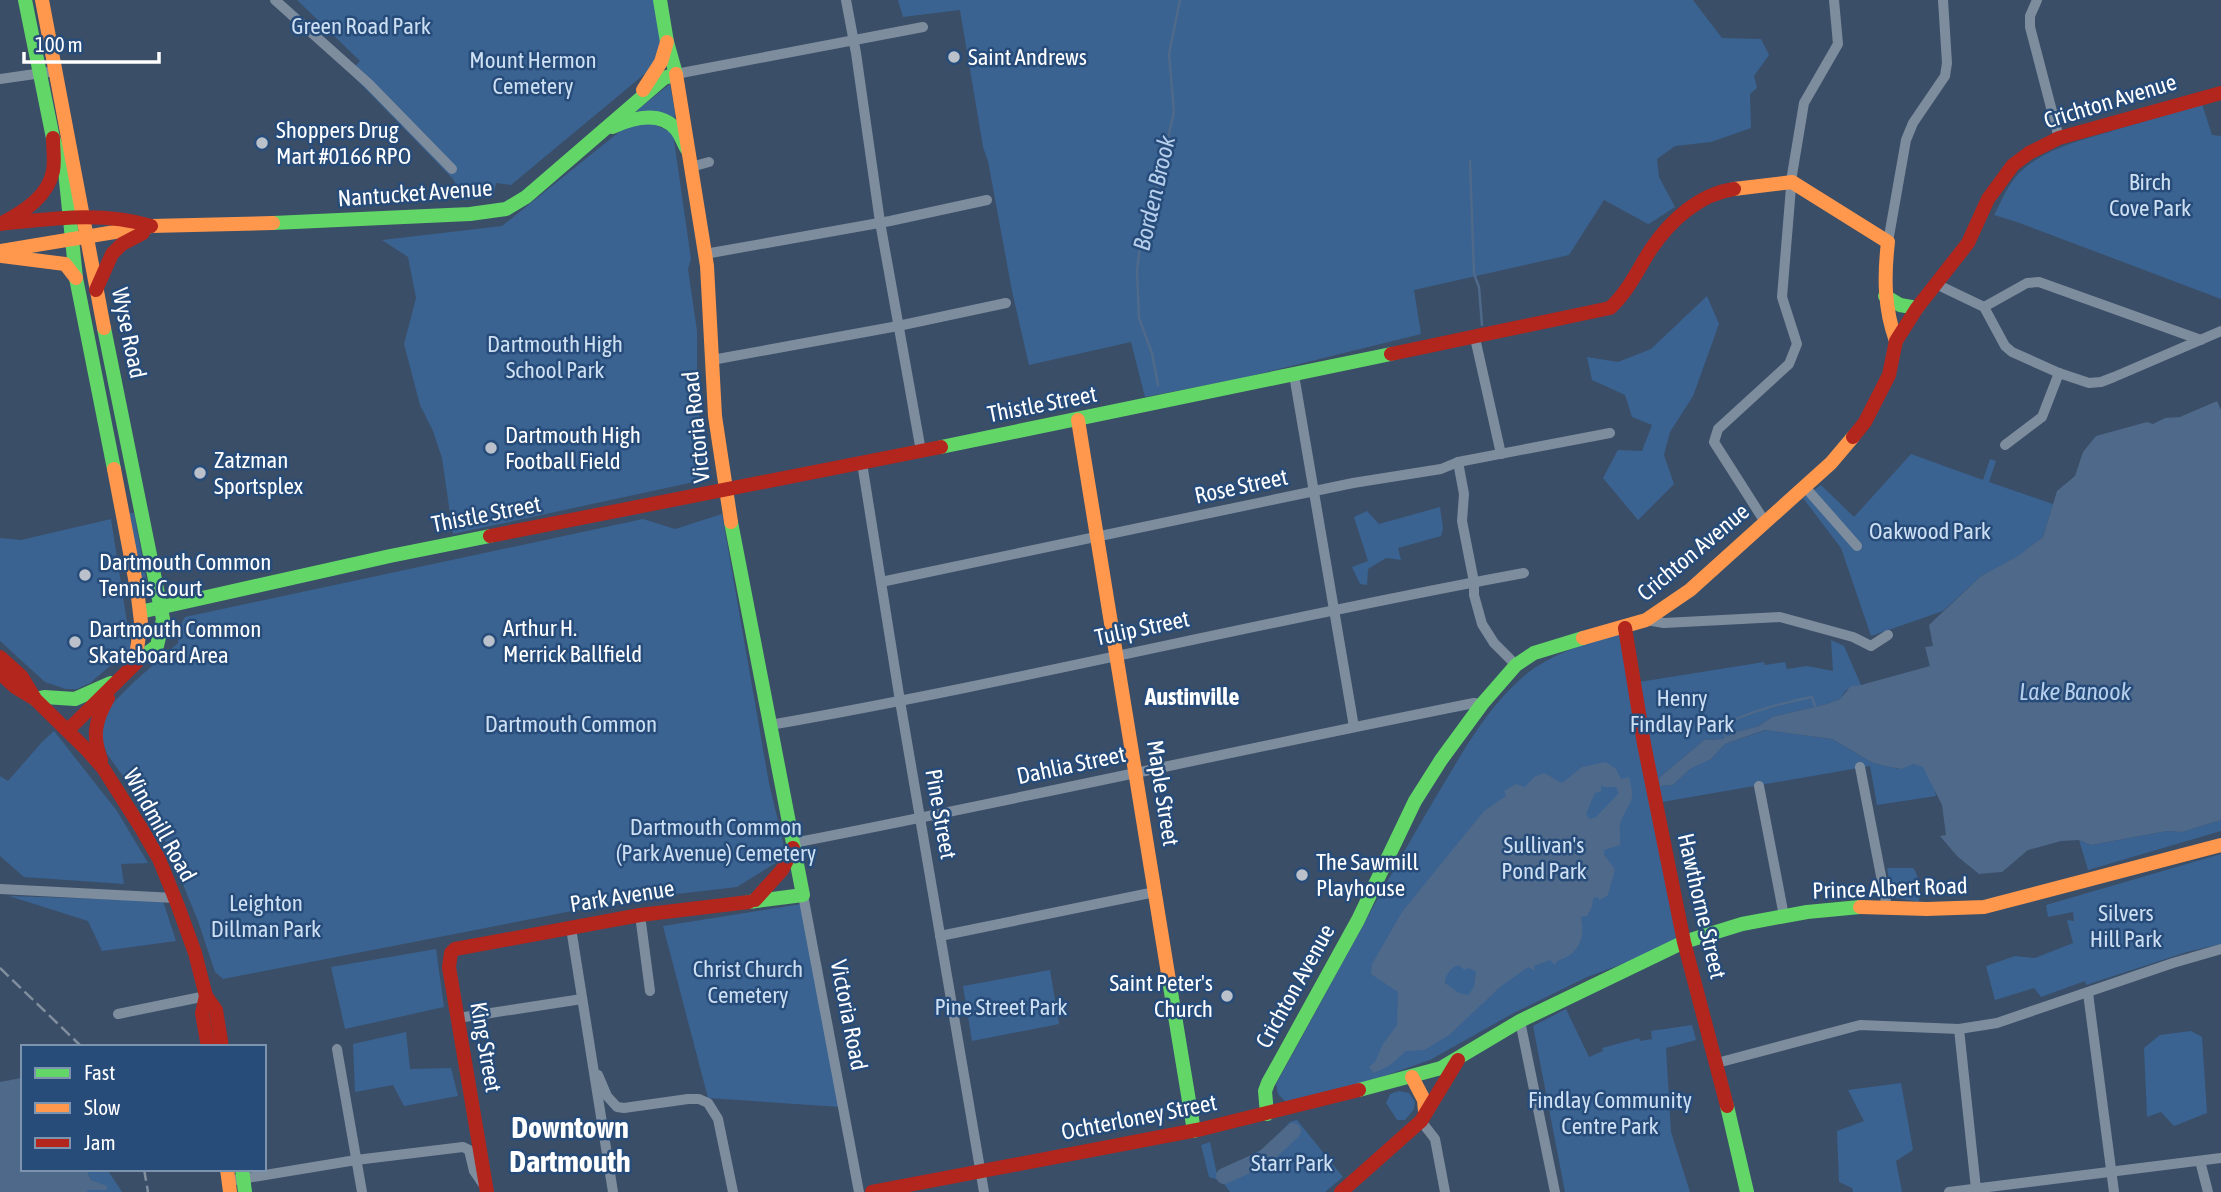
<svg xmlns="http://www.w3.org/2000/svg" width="2221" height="1192" viewBox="0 0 2221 1192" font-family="'Asap Condensed',sans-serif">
<rect width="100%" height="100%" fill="#3a4e67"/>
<g fill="#3a6391">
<polygon points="297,0 654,0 662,48 647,72 511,185 496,183 493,197 464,200 453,179 349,72 360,61"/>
<polygon points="898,0 1693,0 1722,38 1761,39 1769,55 1754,76 1757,88 1750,94 1751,128 1711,142 1675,146 1657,159 1659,177 1675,207 1652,222 1648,224 1604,200 1569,255 1414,290 1421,334 1243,378 1145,397 1131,342 1029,365 1012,291 988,161 983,147 960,10 903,17"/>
<polygon points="670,84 675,112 674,122 636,111"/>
<path d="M 2202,104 L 2212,135 L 2221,136 L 2221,299 L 2017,222 L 1994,215 C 2002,200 2007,186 2019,173 C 2046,147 2084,140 2118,129 C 2146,121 2174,113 2202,104 Z"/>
<polygon points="647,121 673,133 691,259 688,269 697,331 697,401 708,479 453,534 442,458 433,431 420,405 404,344 416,298 408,257 382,240 502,226 629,124"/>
<polygon points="1707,296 1719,324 1693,396 1670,432 1664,455 1674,484 1638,520 1603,478 1618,450 1642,451 1652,425 1632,417 1625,395 1592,380 1587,357 1618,362 1651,349"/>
<polygon points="1911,454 1983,480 1990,459 1996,461 1989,482 2053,504 2043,537 2019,556 1981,576 1943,611 1871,636 1841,548 1803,498 1821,485 1854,517"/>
<polygon points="1440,507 1443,529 1441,536 1398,548 1401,560 1386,558 1368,569 1367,585 1360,584 1352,567 1368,561 1354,517 1367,511 1379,524"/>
<polygon points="129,513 134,513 148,588 143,589"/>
<polygon points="722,514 769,783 784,846 777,862 737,887 634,899 223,979 215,972 198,921 159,826 107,754 99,731 109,707 135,681 178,643 180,626 185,617 643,519 675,529"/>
<polygon points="111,519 131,648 90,683 77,689 66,689 45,682 0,641 0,538 21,540"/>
<path d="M 1630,628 L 1639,682 L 1764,662 L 1765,665 L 1785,662 L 1787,669 L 1807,666 L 1833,671 L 1831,640 L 1844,646 L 1861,685 L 1846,690 L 1840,699 L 1827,704 L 1772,717 L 1759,726 L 1736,732 L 1722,739 L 1704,740 L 1659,778 L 1660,786 L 1673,785 L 1690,769 L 1701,762 L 1711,759 L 1725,744 L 1766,730 L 1832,739 L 1873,763 L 1890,767 L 1899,769 L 1912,764 L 1918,765 L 1923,767 L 1933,783 L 1936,796 L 1877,805 L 1870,766 L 1662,802 L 1685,941 L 1587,977 L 1510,1015 L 1430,1060 L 1370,1081 L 1286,1102 L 1278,1094 L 1276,1084 C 1329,989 1379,893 1434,800 C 1460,757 1486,708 1524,676 C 1554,651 1594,642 1630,628 Z"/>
<polygon points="54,731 117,811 148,863 121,864 124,884 24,877 0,856 0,776 8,781 43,741"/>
<polygon points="2221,820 2221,831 2088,870 2079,840 2091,845 2167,831 2182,832"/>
<polygon points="2221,854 2221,944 2187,952 2086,985 2085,981 2041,997 2034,988 1995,1000 1986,966 2015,956 2035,958 2073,943 2067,920 2074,921 2073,912 2048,917 2046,905"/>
<path d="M 1887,868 L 1913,868 C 1920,877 1920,891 1919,902 L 1892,897 Z"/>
<polygon points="9,896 163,901 176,941 102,951 88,921"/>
<polygon points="801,904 840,1107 708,1098 663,926"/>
<polygon points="436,949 444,1007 345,1029 331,967"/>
<polygon points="1050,970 1059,1024 972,1041 963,986"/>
<polygon points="1566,1009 1589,1057 1603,1051 1602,1048 1639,1038 1640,1041 1652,1039 1651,1031 1692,1025 1696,1040 1666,1048 1671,1132 1690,1192 1565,1192 1533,1026"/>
<polygon points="2191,1031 2202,1037 2207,1113 2174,1126 2161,1112 2147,1117 2144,1048 2160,1035"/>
<polygon points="406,1032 410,1069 451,1068 458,1096 404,1106 393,1085 355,1092 353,1044"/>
<polygon points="1901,1083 1913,1150 1896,1161 1902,1192 1853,1192 1852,1188 1839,1182 1837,1131 1864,1121 1848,1090"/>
<polygon points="1399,1091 1409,1093 1415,1102 1414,1109 1405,1120 1397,1120 1386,1103 1390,1094"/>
<polygon points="1297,1120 1343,1177 1325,1192 1230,1192 1222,1181 1209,1177 1201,1145 1210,1142 1217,1174 1266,1147 1290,1122"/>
<polygon points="86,1169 107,1169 122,1192 87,1192 87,1190 107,1190 91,1180"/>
</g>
<g fill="#4f698a" fill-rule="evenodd">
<polygon points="2217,401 2221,410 2221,820 2182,832 2167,831 2091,845 2079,840 2061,841 2028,850 2002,872 1979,874 1957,856 1940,836 1946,835 1942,805 1923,767 1913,764 1901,769 1890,767 1873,763 1832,739 1765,730 1725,744 1711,759 1690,769 1673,785 1660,786 1659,778 1704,740 1722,739 1736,732 1759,726 1772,717 1827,704 1840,699 1851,686 1861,685 1930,666 1925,647 1933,646 1929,625 1981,576 2018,556 2043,537 2057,491 2075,476 2083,452 2096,436 2147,422 2153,424 2165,418 2180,417"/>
<path d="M 1606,762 L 1616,769 L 1621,779 L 1629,777 C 1636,803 1630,800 1621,821 C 1618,828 1621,837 1620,845 L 1604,850 L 1604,855 L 1615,869 L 1608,895 L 1600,900 L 1597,897 L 1593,898 L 1592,907 L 1587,916 L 1581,917 C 1586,939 1578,955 1557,961 L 1555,965 L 1550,960 L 1534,966 L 1535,971 L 1528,967 L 1500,987 L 1448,1036 L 1424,1050 L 1406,1051 L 1389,1066 L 1374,1073 L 1369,1067 L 1375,1062 L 1383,1044 L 1397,1025 L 1398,992 L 1371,974 L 1372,964 L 1402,912 L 1484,811 L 1506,796 L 1504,791 L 1516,784 L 1525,787 L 1534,777 L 1544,773 L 1562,783 L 1582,767 ZM 1601,785 L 1604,787 L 1616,787 L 1619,793 L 1596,817 L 1590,819 L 1586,814 L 1595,793 L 1601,791 ZM 1459,965 L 1464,970 L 1469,968 L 1476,972 L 1474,987 L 1468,995 L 1459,993 L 1445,983 C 1445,975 1451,967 1459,965 Z"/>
<polygon points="21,1078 23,1169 86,1169 91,1180 107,1186 107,1190 87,1190 87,1192 0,1192 0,1082"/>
</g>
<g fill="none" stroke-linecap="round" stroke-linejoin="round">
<g stroke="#4f698a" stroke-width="2.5">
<polyline points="1470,161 1474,274 1479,287 1482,325"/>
<polyline points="1158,385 1152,353 1139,318 1137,271 1141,237 1155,194 1174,112 1169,54 1180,0"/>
<path d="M 1726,737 L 1721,727 C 1742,713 1786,702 1812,697 L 1815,706"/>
</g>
<polyline stroke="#4f698a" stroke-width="16" points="1224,1176 1264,1158 1293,1131"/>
<g stroke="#7e8d9e" stroke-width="10">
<polyline points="275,0 369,84 452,169"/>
<polyline points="846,0 856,53 880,222 921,451"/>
<polyline points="2037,0 2030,16 2030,27 2059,138"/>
<polyline points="676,74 923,27"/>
<polyline points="0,79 56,71"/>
<polyline points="691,167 709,162"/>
<polyline points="1888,242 1906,140 1913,123 1945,76 1947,63 1943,0"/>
<polyline points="705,254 890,221 987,200"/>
<polyline points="1936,284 1984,307 2005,346 2012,352 2059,373 2089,383 2101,382 2114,377 2221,331"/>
<polyline points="1984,307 2027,283 2039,282 2201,340"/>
<polyline points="1475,338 1501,454"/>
<polyline points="712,360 898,326 1006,303"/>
<polyline points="1294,375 1354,727"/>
<polyline points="2005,445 2042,417 2059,373"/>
<polyline points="1458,462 1464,494 1462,521 1474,582 1474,595 1482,624 1494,643 1516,665"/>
<polyline points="862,463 900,701 984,1192"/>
<polyline points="1805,487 1857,546"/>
<polyline points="1765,522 1714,442 1718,429 1789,364 1797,344 1782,297 1792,175 1804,103 1838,44 1834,0"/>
<polyline points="881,582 1353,483 1441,469 1458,462 1610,433"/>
<polyline points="1646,620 1664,623 1780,617 1853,637 1871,646 1888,635"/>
<path d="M 770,725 C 1022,681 1271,619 1524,573"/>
<polyline points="1860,767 1887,907"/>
<polyline points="1759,786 1784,916"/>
<path d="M 793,843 C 1021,799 1247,748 1474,703 L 1482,704"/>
<polyline points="0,889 175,898"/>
<polyline points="803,895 859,1192"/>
<polyline points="640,915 650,991"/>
<polyline points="571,928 613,1192"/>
<polyline points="940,936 1155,892"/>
<polyline points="2088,993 2114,1192"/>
<polyline points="118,1014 206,996"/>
<polyline points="458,1018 582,999"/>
<polyline points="1520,1021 1555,1192"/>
<polyline points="1959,1029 1976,1189"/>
<polyline points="337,1049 362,1192"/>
<polyline points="1717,1063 1860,1025 1959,1029 1997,1023 2173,963 2221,949"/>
<polyline points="598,1075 607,1096 617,1107 624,1108 688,1099 699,1099 708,1103 718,1119 733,1192"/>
<polyline points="1421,1121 1435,1139 1445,1192"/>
<polyline points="2200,1161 2208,1192"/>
<polyline points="229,1181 356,1160 463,1147 469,1150 474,1171 485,1187"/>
<polyline points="1949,1192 2221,1158"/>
</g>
<g stroke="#63d668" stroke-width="14">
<polyline points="25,0 53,138 65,171 76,278 114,469"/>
<path d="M 612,127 C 632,118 659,110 676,129 C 681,135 683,143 687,149"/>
<polyline points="273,223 470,214 506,209 526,197 664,78 676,74 667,42 660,0"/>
<polyline points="1885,296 1900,305 1917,308"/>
<polyline points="104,328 163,619 157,646 142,657"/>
<polyline points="941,447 1391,354"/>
<polyline points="731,522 803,895 749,902"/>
<polyline points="140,612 390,556 490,536"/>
<polyline points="35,699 44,697 75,699 111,683"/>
<polyline points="1169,980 1194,1131"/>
<polyline points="1359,1090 1441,1068 1520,1021 1684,942 1742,924 1807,912 1860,907"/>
<polyline points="1727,1106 1747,1192"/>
<polyline points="1267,1114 1265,1091 1268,1083 1358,920 1415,801 1441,760 1482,704 1516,665 1534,653 1583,638"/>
<polyline points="242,1169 245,1192"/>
</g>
<g stroke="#ff974d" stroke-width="14">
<polyline points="42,0 104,328"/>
<polyline points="676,74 707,266 715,416 731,522"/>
<polyline points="643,90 661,62 667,42"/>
<path d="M 1734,189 L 1792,182 L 1888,242 C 1884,276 1884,308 1896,341"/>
<polyline points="0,251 151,226 273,223"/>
<polyline points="2,256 65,264 76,278"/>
<polyline points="1078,420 1169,980"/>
<polyline points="114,469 137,589 141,622 135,663"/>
<polyline points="1583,638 1646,620 1690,590 1831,463 1853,437"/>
<polyline points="1860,907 1927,909 1984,907 2221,845"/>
<polyline points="1412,1077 1424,1100 1425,1111"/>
<polyline points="227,1169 230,1192"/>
</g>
<g stroke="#b3261e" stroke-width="14">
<path d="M 4,222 C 25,211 48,196 53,171 C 55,161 53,149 53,138"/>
<path d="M 0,224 C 51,219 101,211 151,226"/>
<polyline points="96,290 112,254 122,244 143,233"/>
<path d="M 1391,354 L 1610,308 C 1628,292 1638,269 1651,249 C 1670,221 1699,194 1734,189"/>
<polyline points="1853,437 1865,422 1889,375 1896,341 1917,308 1968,243 1988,199 2013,165 2029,153 2059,138 2221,93"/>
<polyline points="490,536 941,447"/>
<polyline points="1625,628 1644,744 1684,942 1727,1106"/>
<polyline points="0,657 22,677 34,697"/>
<polyline points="0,673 15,687 35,699 87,750 103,768 141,828 159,859 178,906 195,953 206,996 216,1010 222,1047"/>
<polyline points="68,730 142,657"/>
<path d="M 101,760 C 92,735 95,721 108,698"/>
<polyline points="755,900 782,870 793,848"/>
<polyline points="206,996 202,1013 208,1047"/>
<polyline points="487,1192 449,967 451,953 455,949 640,915 749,902"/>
<polyline points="872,1192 1202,1129 1359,1090"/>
<polyline points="1341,1192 1421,1121 1458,1060"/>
</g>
<g stroke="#808e9e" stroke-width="2.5" stroke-dasharray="12 5" stroke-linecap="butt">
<polyline points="0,968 82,1047"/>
<polyline points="144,1169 148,1192"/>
</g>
</g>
<g fill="#bac1ca" stroke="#274c7a" stroke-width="2.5">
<circle cx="954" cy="57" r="7"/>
<circle cx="262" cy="143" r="7"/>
<circle cx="491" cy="448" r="7"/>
<circle cx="200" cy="473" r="7"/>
<circle cx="85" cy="575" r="7"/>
<circle cx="489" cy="641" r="7"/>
<circle cx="75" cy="642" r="7"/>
<circle cx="1302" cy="875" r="7"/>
<circle cx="1227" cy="996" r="7"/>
</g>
<g text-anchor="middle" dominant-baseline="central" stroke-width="5" stroke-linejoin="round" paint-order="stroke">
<g font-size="23" fill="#cddff3" stroke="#274c7a">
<text x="361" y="26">Green Road Park</text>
<text x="533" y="60">Mount Hermon<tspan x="533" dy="26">Cemetery</tspan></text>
<text x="2150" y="182">Birch<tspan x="2150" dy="26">Cove Park</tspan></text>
<text x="555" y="344">Dartmouth High<tspan x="555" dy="26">School Park</tspan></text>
<text x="1930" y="531">Oakwood Park</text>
<text x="1682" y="698">Henry<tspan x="1682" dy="26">Findlay Park</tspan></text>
<text x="571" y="724">Dartmouth Common</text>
<text x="716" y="827">Dartmouth Common<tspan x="716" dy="26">(Park Avenue) Cemetery</tspan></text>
<text x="1544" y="845">Sullivan's<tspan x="1544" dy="26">Pond Park</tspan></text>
<text x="266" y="903">Leighton<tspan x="266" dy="26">Dillman Park</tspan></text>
<text x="2126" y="913">Silvers<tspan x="2126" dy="26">Hill Park</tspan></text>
<text x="748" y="969">Christ Church<tspan x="748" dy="26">Cemetery</tspan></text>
<text x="1001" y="1007">Pine Street Park</text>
<text x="1610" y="1100">Findlay Community<tspan x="1610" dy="26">Centre Park</tspan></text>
<text x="1292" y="1163">Starr Park</text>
</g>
<g font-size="23" fill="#fff" stroke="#274c7a" text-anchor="start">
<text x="968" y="57">Saint Andrews</text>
<text x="276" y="130">Shoppers Drug<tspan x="276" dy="26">Mart #0166 RPO</tspan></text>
<text x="505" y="435">Dartmouth High<tspan x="505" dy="26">Football Field</tspan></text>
<text x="214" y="460">Zatzman<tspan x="214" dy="26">Sportsplex</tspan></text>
<text x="99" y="562">Dartmouth Common<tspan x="99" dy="26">Tennis Court</tspan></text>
<text x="503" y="628">Arthur H.<tspan x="503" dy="26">Merrick Ballfield</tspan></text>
<text x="89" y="629">Dartmouth Common<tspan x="89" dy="26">Skateboard Area</tspan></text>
<text x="1316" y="862">The Sawmill<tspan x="1316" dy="26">Playhouse</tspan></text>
<text x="1213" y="983" text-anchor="end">Saint Peter's<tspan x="1213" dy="26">Church</tspan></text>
</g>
<g font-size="23" fill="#fff" stroke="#274c7a">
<text transform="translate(2110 101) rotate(-17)">Crichton Avenue</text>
<text transform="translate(415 193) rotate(-4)">Nantucket Avenue</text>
<text transform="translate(129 333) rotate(78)">Wyse Road</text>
<text transform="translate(1042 404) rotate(-11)">Thistle Street</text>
<text transform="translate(696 427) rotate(-96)">Victoria Road</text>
<text transform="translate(1241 486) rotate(-12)">Rose Street</text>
<text transform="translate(486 514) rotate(-11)">Thistle Street</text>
<text transform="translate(1693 552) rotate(-40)">Crichton Avenue</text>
<text transform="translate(1142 628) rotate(-12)">Tulip Street</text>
<text transform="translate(1071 765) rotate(-12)">Dahlia Street</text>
<text transform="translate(1163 793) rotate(81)">Maple Street</text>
<text transform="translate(941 814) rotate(80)">Pine Street</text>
<text transform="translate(160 825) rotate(61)">Windmill Road</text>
<text transform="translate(1890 888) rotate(-2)">Prince Albert Road</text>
<text transform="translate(622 896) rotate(-9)">Park Avenue</text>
<text transform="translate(1702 906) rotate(77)">Hawthorne Street</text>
<text transform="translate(1295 986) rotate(-61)">Crichton Avenue</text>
<text transform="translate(849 1015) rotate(79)">Victoria Road</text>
<text transform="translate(486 1047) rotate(80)">King Street</text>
<text transform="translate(1139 1117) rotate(-11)">Ochterloney Street</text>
</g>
<g font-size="24" font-style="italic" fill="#b6cfec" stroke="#274c7a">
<text transform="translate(1154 193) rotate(-77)">Borden Brook</text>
<text x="2075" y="691">Lake Banook</text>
</g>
<g font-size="24" font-weight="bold" fill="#fff" stroke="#274c7a">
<text x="1192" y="696">Austinville</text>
</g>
<g font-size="30" font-weight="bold" fill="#fff" stroke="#274c7a">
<text x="570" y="1127">Downtown<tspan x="570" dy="34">Dartmouth</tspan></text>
</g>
</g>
<rect x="21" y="1045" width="245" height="126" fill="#274c7a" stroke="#7d94af" stroke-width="2"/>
<rect x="35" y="1068" width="35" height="10" fill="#63d668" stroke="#7d94af" stroke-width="2"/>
<text x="84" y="1080" font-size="21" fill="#ffffff">Fast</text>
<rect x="35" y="1103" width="35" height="10" fill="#ff974d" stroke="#7d94af" stroke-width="2"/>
<text x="84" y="1115" font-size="21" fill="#ffffff">Slow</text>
<rect x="35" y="1138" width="35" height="10" fill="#b3261e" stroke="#7d94af" stroke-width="2"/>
<text x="84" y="1150" font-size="21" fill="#ffffff">Jam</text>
<path d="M24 52v10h135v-10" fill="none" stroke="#ffffff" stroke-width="3.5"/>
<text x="35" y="52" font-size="21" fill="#ffffff" stroke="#274c7a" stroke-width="5" paint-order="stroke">100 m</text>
</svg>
